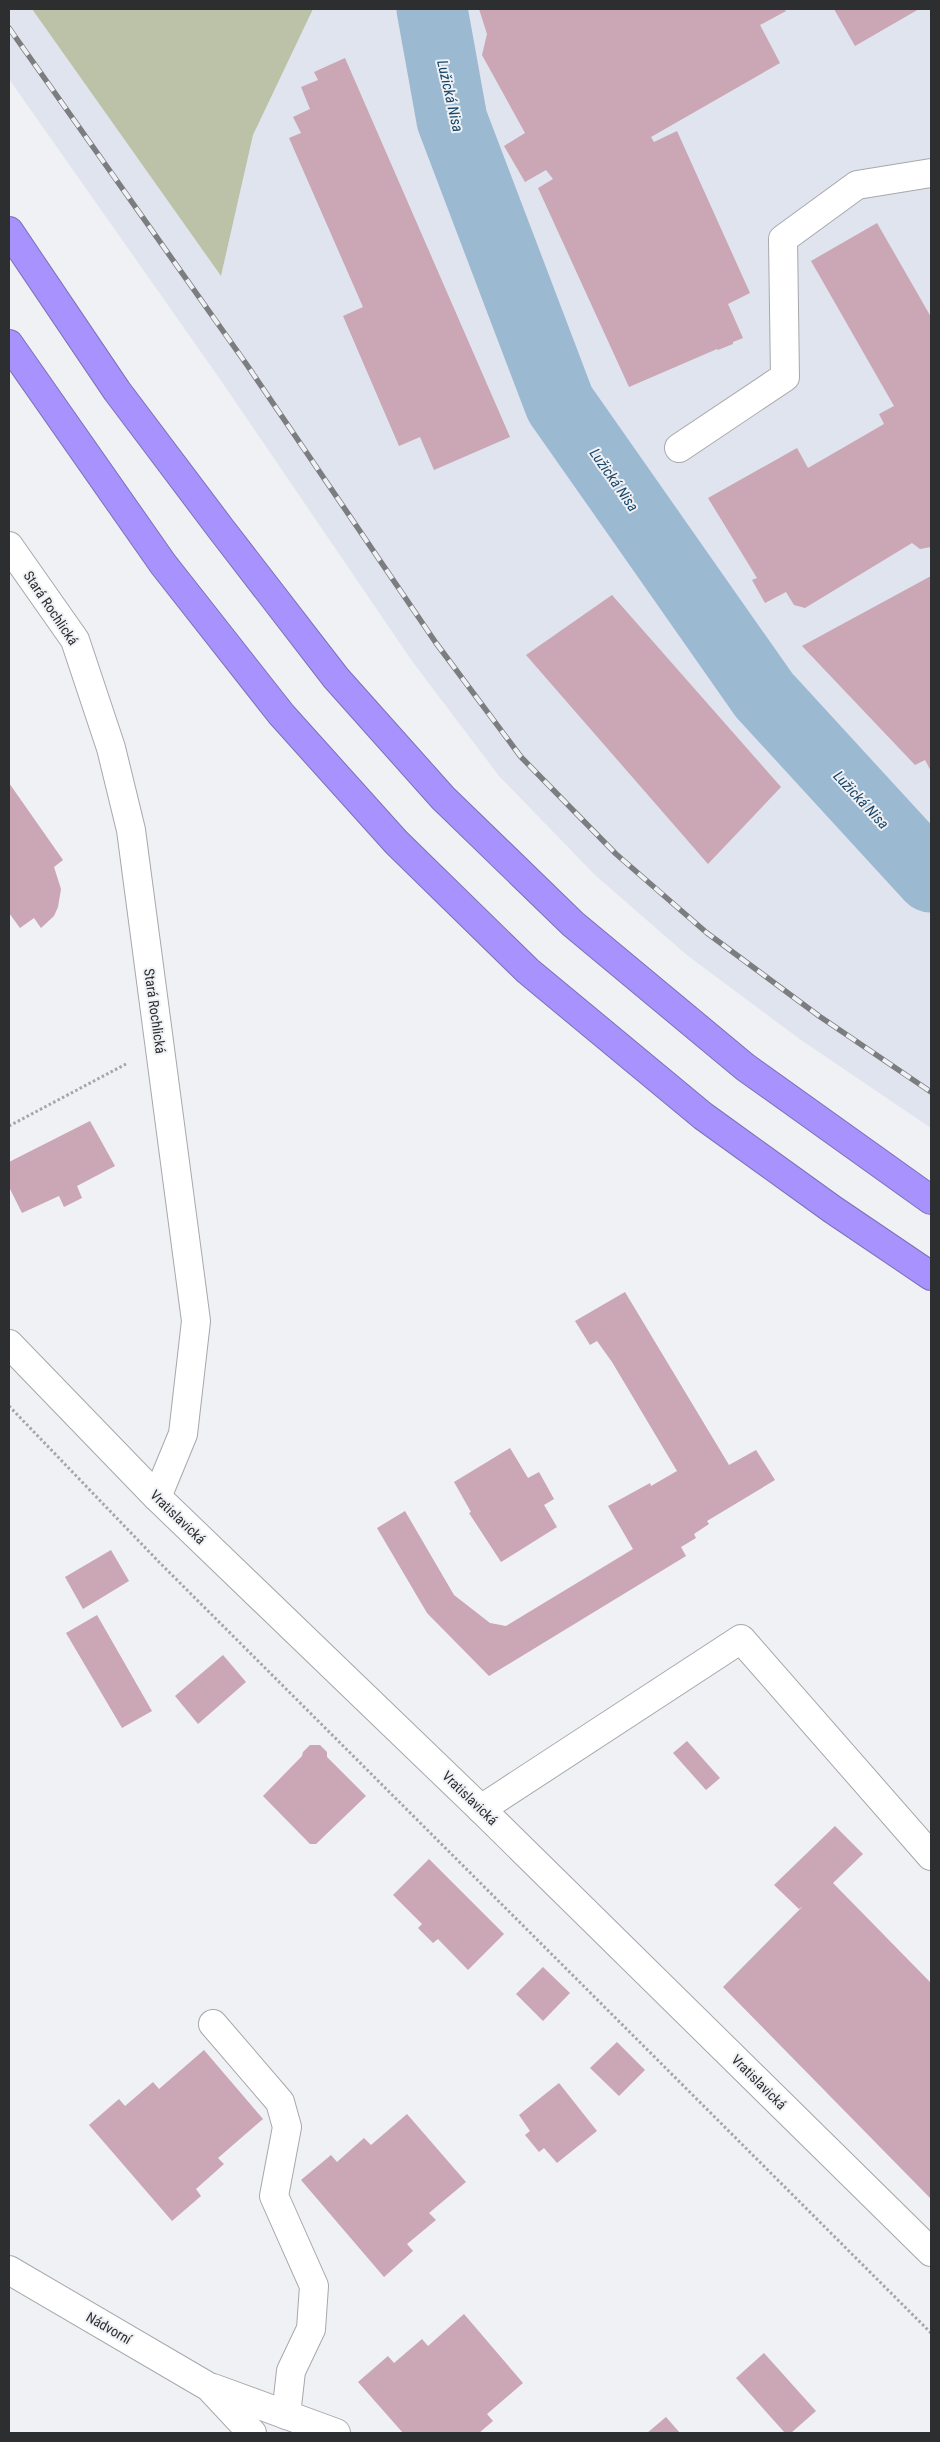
<svg xmlns="http://www.w3.org/2000/svg" width="940" height="2442" viewBox="0 0 940 2442" font-family="'Roboto Condensed',sans-serif">
<rect width="100%" height="100%" fill="#eff1f5"/>
<polygon fill="#dfe4ef" points="9,9 32,9 221,276 253,135 313,9 931,9 931,1128 801,1040 688,956 595,875 499,776 412,661 222,382 9,79"/>
<polygon fill="#bbc2a8" points="32,9 313,9 253,135 221,276"/>
<g fill="none" stroke-linecap="round" stroke-linejoin="round">
<polyline stroke="#9cb9d2" stroke-width="71" points="432,9 452,120 560,404 764,695 931,877"/>
</g>
<g fill="#cba6b4">
<polygon points="479,9 784,9 786,11 760,25 780,63 651,137 654,142 677,131 750,293 728,304 743,338 733,342 733,344 718,350 717,349 629,387 538,188 553,179 546,170 525,182 504,146 525,133 482,55 487,34"/>
<polygon points="834,9 919,9 855,46"/>
<polygon points="345,58 510,437 434,470 420,437 399,446 343,316 363,307 289,138 301,133 293,117 310,109 301,87 318,80 314,72"/>
<polygon points="877,223 931,317 931,547 920,549 912,543 805,608 794,605 786,592 765,603 752,580 757,578 708,498 797,448 808,468 884,424 879,414 894,406 811,261"/>
<polygon points="931,576 931,771 925,760 915,765 802,646"/>
<polygon points="612,595 781,787 708,864 526,655"/>
<polygon points="9,783 63,860 54,867 61,889 58,907 54,916 41,928 34,918 20,928 9,913"/>
<polygon points="90,1121 115,1166 77,1186 82,1198 64,1207 59,1196 22,1213 9,1187 9,1162"/>
<polygon points="625,1292 729,1465 756,1450 775,1480 707,1521 709,1524 694,1534 696,1538 681,1547 686,1556 489,1676 427,1613 377,1528 405,1511 454,1595 490,1623 506,1626 633,1549 608,1506 650,1483 651,1486 677,1471 612,1362 597,1341 590,1345 575,1321"/>
<polygon points="510,1448 528,1478 539,1472 554,1499 544,1505 557,1527 501,1562 469,1513 471,1512 454,1482"/>
<polygon points="111,1550 129,1581 83,1609 65,1577"/>
<polygon points="97,1615 152,1711 122,1728 66,1633"/>
<polygon points="223,1655 246,1682 198,1724 175,1696"/>
<polygon points="687,1741 720,1778 706,1790 673,1753"/>
<polygon points="310,1745 320,1745 327,1752 327,1757 366,1796 316,1844 310,1844 263,1796 302,1756 303,1752"/>
<polygon points="835,1826 863,1854 833,1883 931,1983 931,2199 723,1987 803,1906 799,1909 774,1885"/>
<polygon points="429,1859 504,1934 468,1970 438,1939 433,1943 418,1928 422,1924 393,1895"/>
<polygon points="543,1967 570,1993 543,2021 516,1994"/>
<polygon points="617,2042 645,2070 619,2096 590,2068"/>
<polygon points="204,2050 263,2119 218,2158 224,2164 196,2189 201,2196 172,2221 89,2125 119,2099 125,2106 153,2082 159,2089"/>
<polygon points="559,2083 597,2131 557,2163 544,2148 539,2152 525,2135 530,2131 519,2115"/>
<polygon points="407,2114 466,2182 429,2213 436,2220 407,2244 413,2251 384,2277 301,2180 331,2155 337,2162 364,2138 371,2145"/>
<polygon points="464,2314 523,2383 487,2414 493,2421 479,2433 403,2433 358,2382 388,2356 394,2363 422,2339 428,2346"/>
<polygon points="764,2353 816,2411 791,2433 785,2433 736,2378"/>
<polygon points="666,2417 680,2433 647,2433"/>
</g>
<g fill="none" stroke-linecap="round" stroke-linejoin="round">
<defs>
<g id="minor">
<polyline points="679,448 785,377 783,239 857,185 931,173"/>
<polyline points="9,546 75,640 111,748 131,830 196,1321 183,1434 157,1497"/>
<polyline points="9,1344 157,1497 481,1809 931,2252"/>
<polyline points="481,1809 741,1639 931,1856"/>
<polyline points="213,2024 280,2102 287,2127 274,2196 314,2286 311,2329 291,2371 286,2415"/>
<polyline points="9,2270 209,2387 252,2433"/>
<polyline points="213,2388 336,2433"/>
</g>
<g id="highway">
<polyline points="9,231 117,391 221,529 336,678 443,798 573,924 745,1067 931,1200"/>
<polyline points="9,344 163,564 281,714 396,842 528,971 703,1116 832,1209 931,1276"/>
</g>
</defs>
<use href="#minor" stroke="#a7a8ac" stroke-width="30"/>
<use href="#highway" stroke="#7d70b6" stroke-width="30"/>
<g stroke="#a5a6a9" stroke-width="3" stroke-dasharray="2.5 2.5" stroke-linecap="butt">
<polyline points="9,1126 126,1064"/>
<polyline points="9,1406 159,1562 931,2333"/>
</g>
<use href="#minor" stroke="#fff" stroke-width="28"/>
<use href="#highway" stroke="#a893fe" stroke-width="28"/>
<defs>
<polyline id="rail" points="9,28 247,365 436,643 521,757 616,854 707,933 819,1016 931,1092"/>
</defs>
<use href="#rail" stroke="#7b7d7f" stroke-width="5.5"/>
<use href="#rail" stroke="#eff1f5" stroke-width="4" stroke-dasharray="11" stroke-linecap="butt"/>
</g>
<g text-anchor="middle" dominant-baseline="central" stroke-width="4" stroke-linejoin="round" paint-order="stroke">
<g font-size="14" fill="#2d2e2f" stroke="#eff1f5">
<text transform="translate(51 608) rotate(56)">Stará Rochlická</text>
<text transform="translate(155 1011) rotate(82)">Stará Rochlická</text>
<text transform="translate(178 1517) rotate(44)">Vratislavická</text>
<text transform="translate(470 1798) rotate(44)">Vratislavická</text>
<text transform="translate(759 2082) rotate(45)">Vratislavická</text>
<text transform="translate(109 2328) rotate(30)">Nádvorní</text>
</g>
<g font-size="15" font-style="italic" fill="#174668" stroke="#eff1f5">
<text transform="translate(450 96) rotate(77)">Lužická Nisa</text>
<text transform="translate(614 480) rotate(55)">Lužická Nisa</text>
<text transform="translate(861 800) rotate(47)">Lužická Nisa</text>
</g>
</g>
<rect width="940" height="2442" fill="none" stroke="#2d2e2f" stroke-width="20"/>
</svg>
